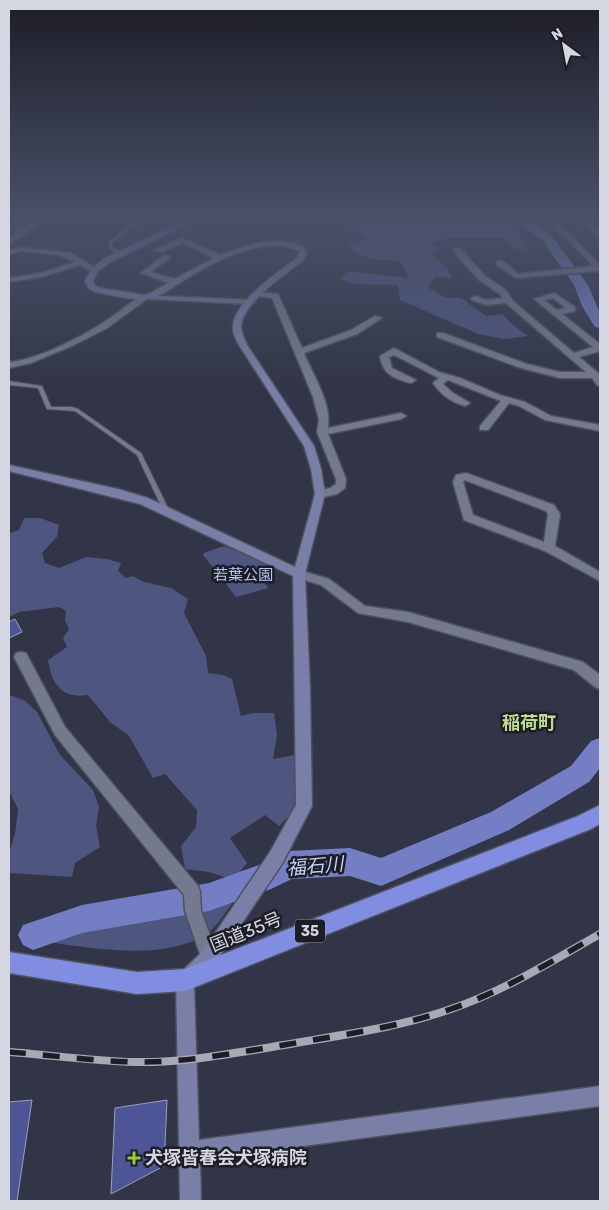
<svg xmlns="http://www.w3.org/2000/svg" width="609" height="1210" viewBox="0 0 609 1210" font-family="Rubik,'Noto Sans JP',sans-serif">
<rect width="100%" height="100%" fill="#323547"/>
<g fill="#4e557e">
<polygon points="347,219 383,219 387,223 401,219 501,219 521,228 521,236 526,252 509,246 505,238 446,238 432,243 438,250 432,255 447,268 452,278 436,277 427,287 446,298 461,298 486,316 502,314 512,324 528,336 503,339 478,334 400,300 398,285 353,284 340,279 348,271 409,278 400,261 372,259 351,251 350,243 369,239 349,226"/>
<path d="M 24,518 L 40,518 L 59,525 L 57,537 L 42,553 L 45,563 L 59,568 L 86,557 L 107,559 L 121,563 L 118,571 L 126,578 L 133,576 L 144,582 L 171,588 L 188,599 L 184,613 L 206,656 L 208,673 L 223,675 L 232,679 L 241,716 L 253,713 L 274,713 L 277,735 L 273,759 L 295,755 L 300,768 L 299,805 L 279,826 L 265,815 L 230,838 L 247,863 L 233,880 L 209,872 L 185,869 L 181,846 L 196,827 L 197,810 L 165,774 L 153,778 L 129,736 L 110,722 L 88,695 C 61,699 52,684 48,660 L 67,647 L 63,638 L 69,629 L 65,620 L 66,611 L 59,607 L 19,612 L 12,616 L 9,615 L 9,533 L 19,530 Z"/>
<polygon points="224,546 273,565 262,579 268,588 236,597 203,555 204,553"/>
<polygon points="9,695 24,700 37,712 60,755 93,790 99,807 96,826 100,847 75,863 72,877 9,873 9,852 15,834 18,809 9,791"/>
<path d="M 232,899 L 231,905 C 224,914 216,928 206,934 C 163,963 84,947 35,940 L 40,933 Z"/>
</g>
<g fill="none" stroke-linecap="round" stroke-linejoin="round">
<g fill="#747ec4" fill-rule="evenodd">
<polygon points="513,219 527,219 550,234 588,285 600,313 600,328 595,327 582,306 574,285 542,240"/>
<polygon points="600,738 600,768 589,782 509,830 381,886 350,876 292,879 271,889 209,911 82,933 33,950 23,945 18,935 23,925 82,905 209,883 264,863 289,851 350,848 381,858 491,812 571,766 591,741"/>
</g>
</g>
<g fill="#4d5597" stroke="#9ba0b5">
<polygon points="15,619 22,632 9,638 9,622"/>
<polygon points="32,1100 17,1201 9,1201 9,1102"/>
<polygon points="167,1100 164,1166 111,1194 115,1108"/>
</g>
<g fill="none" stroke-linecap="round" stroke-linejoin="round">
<defs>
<g id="lane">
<polygon points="136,219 141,219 144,221 131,228 112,243 112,247 120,252 120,254 118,254 109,248 109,242 129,226 139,221"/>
<polygon points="35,226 37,227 36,228 9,231 9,229"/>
<polygon points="9,381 42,386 51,407 72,407 78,409 141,453 170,512 169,513 165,513 164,512 137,455 75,411 47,409 38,388 9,385"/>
</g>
<g id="street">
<polygon points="39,219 46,219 9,245 9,238"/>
<polygon points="547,219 554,219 600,265 600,271 516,278 497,265 497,261 503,261 518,274 593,266"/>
<polygon points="576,219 583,219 600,232 600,237"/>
<polygon points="183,238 221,255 222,257 215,259 183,243 161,252 154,250"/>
<polygon points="20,247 71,253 99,270 92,272 80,265 42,277 9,282 9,278 41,273 75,262 58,255 21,251 9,255 9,251"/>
<path d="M 454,248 L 460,248 L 485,276 L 506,290 L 513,301 L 574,353 L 593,347 L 534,299 L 554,293 L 575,307 L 575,311 L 562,314 L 600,344 L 600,351 L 579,357 L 598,373 L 600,376 L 600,386 L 597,385 L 592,378 L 560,378 L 521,368 L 437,337 L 437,333 L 443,333 L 527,364 L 560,372 L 586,372 L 506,303 L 486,305 L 472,300 L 471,298 L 475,296 L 487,300 L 503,298 L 500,294 L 479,280 L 454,252 ZM 553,298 L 566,308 L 557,310 L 544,300 Z"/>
<polygon points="164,255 171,257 151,272 178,280 178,284 172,284 141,273"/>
<path d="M 255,292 L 278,294 L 302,348 L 351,330 L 375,316 L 382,318 L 357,334 L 304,353 C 313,375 332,404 328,428 L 401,413 L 406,416 L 401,419 L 328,434 L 346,479 L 345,488 L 337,494 L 320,498 L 315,494 L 316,491 L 330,488 L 336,484 L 336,479 L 317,432 L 319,420 L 313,397 L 272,298 L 255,296 Z"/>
<path d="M 142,295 L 251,300 L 255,302 L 251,304 L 147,299 L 107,328 L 74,345 L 31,363 L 9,368 L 9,362 C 37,360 77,339 101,324 C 115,316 128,304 142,295 Z"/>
<path d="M 394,348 L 439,372 L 460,378 L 500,395 L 525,402 L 551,416 L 600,425 L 600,431 L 545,420 L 519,406 L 509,403 L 488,430 L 480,430 L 480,426 L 501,401 L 448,380 L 443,384 L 453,393 L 470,403 L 465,406 C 451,402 441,395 433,383 L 439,378 L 394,355 L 389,357 L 392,368 L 416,380 L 411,383 C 395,379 382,374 380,356 Z"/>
<path d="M 466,473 L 554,505 L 560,514 L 555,546 L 600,572 L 600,581 L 545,551 L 464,520 L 453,482 L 456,475 ZM 465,480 L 546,511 L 548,514 L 544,542 L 473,515 L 463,482 Z"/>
<polygon points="299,570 329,579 365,606 408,612 583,662 600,675 600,689 595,687 574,670 408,622 358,613 321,585 295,577 293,574"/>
<polygon points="21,652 26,653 65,727 198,886 200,892 201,911 218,957 215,963 209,966 203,963 185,911 184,895 55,735 14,657 16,653"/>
</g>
<path id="secondary" d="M 189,219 L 198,219 L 111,262 L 98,271 L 93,281 L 95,286 L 100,288 L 145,295 L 154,291 C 191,270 261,224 305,248 L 307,254 L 303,261 C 285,274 243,303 241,326 C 241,333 245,339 247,345 L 314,446 L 321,469 L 325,494 L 305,574 L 310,689 L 312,806 L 282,864 L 215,963 L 194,984 L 199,1140 L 600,1086 L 600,1106 L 200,1160 L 201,1201 L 180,1201 L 176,980 L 179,974 L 203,951 L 270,852 L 296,805 L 293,576 L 140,504 L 9,471 L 9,465 L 118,489 L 148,498 L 295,567 L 315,494 L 311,469 L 304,446 L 239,345 C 236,339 232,333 233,326 C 235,301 278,272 297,258 L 299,251 C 267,234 213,262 186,279 C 174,286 159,299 145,299 C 131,300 109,295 95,292 L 89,289 L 85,281 L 92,268 L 105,258 Z"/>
<polygon id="highway" points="600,805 600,824 591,829 185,991 137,994 9,973 9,952 137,972 185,969 578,816"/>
</defs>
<use href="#lane" stroke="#4e5160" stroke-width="2"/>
<use href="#street" stroke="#4e5160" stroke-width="3"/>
<use href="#secondary" stroke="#4e5160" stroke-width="3"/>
<use href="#highway" stroke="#4e5160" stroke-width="3"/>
<use href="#lane" fill="#75798d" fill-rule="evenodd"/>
<use href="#street" fill="#75798d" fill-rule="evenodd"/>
<use href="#secondary" fill="#797fa6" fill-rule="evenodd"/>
<use href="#highway" fill="#818de0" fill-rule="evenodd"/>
<defs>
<path id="rail" d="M 9,1052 C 50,1055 92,1061 134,1062 C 184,1063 235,1053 284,1045 C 340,1035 397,1028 451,1009 C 504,991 552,961 600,934"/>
</defs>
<use href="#rail" stroke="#a6a9b6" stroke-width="8"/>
<use href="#rail" stroke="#1c1d25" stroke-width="5.5" stroke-dasharray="17" stroke-linecap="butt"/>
</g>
<linearGradient id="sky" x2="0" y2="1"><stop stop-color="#1c1d27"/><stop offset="0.56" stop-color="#495169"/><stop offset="1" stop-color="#495169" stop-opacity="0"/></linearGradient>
<rect width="609" height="388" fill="url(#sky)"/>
<path fill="#99cb35" stroke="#1c1d25" stroke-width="2" d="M131.5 1150.5h5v5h5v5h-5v5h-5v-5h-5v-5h5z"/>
<g text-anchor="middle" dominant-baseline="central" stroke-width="5" stroke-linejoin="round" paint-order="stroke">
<rect fill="#1c1d25" stroke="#9d9fa9" stroke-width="1" x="295" y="919.5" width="30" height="23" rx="4"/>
<g font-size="14" font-weight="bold" fill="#d4d7e2">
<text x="310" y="931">35</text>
</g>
<g font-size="15" fill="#b9c4fd" stroke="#1c1d25">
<text x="243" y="575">若葉公園</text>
</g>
<g font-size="18" font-weight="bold" fill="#bddb93" stroke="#1c1d25">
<text x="529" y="723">稲荷町</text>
</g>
<g font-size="18" fill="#d4d7e2" stroke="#1c1d25">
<text transform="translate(246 932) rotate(-22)">国道35号</text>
</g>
<g font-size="18" font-weight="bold" fill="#d4d7e2" stroke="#1c1d25" text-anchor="start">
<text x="145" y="1158">犬塚皆春会犬塚病院</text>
</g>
<g font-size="19" font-style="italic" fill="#c8d0f6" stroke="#1c1d25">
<text transform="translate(315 866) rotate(-5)">福石川</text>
</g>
</g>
<rect width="609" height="1210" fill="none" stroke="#d4d7e2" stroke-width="20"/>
<g transform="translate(564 45) rotate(328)" stroke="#1c1d25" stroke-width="4" paint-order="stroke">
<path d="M0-4L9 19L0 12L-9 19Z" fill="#d4d7e2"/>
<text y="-8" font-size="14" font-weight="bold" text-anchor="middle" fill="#d4d7e2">N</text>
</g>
</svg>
